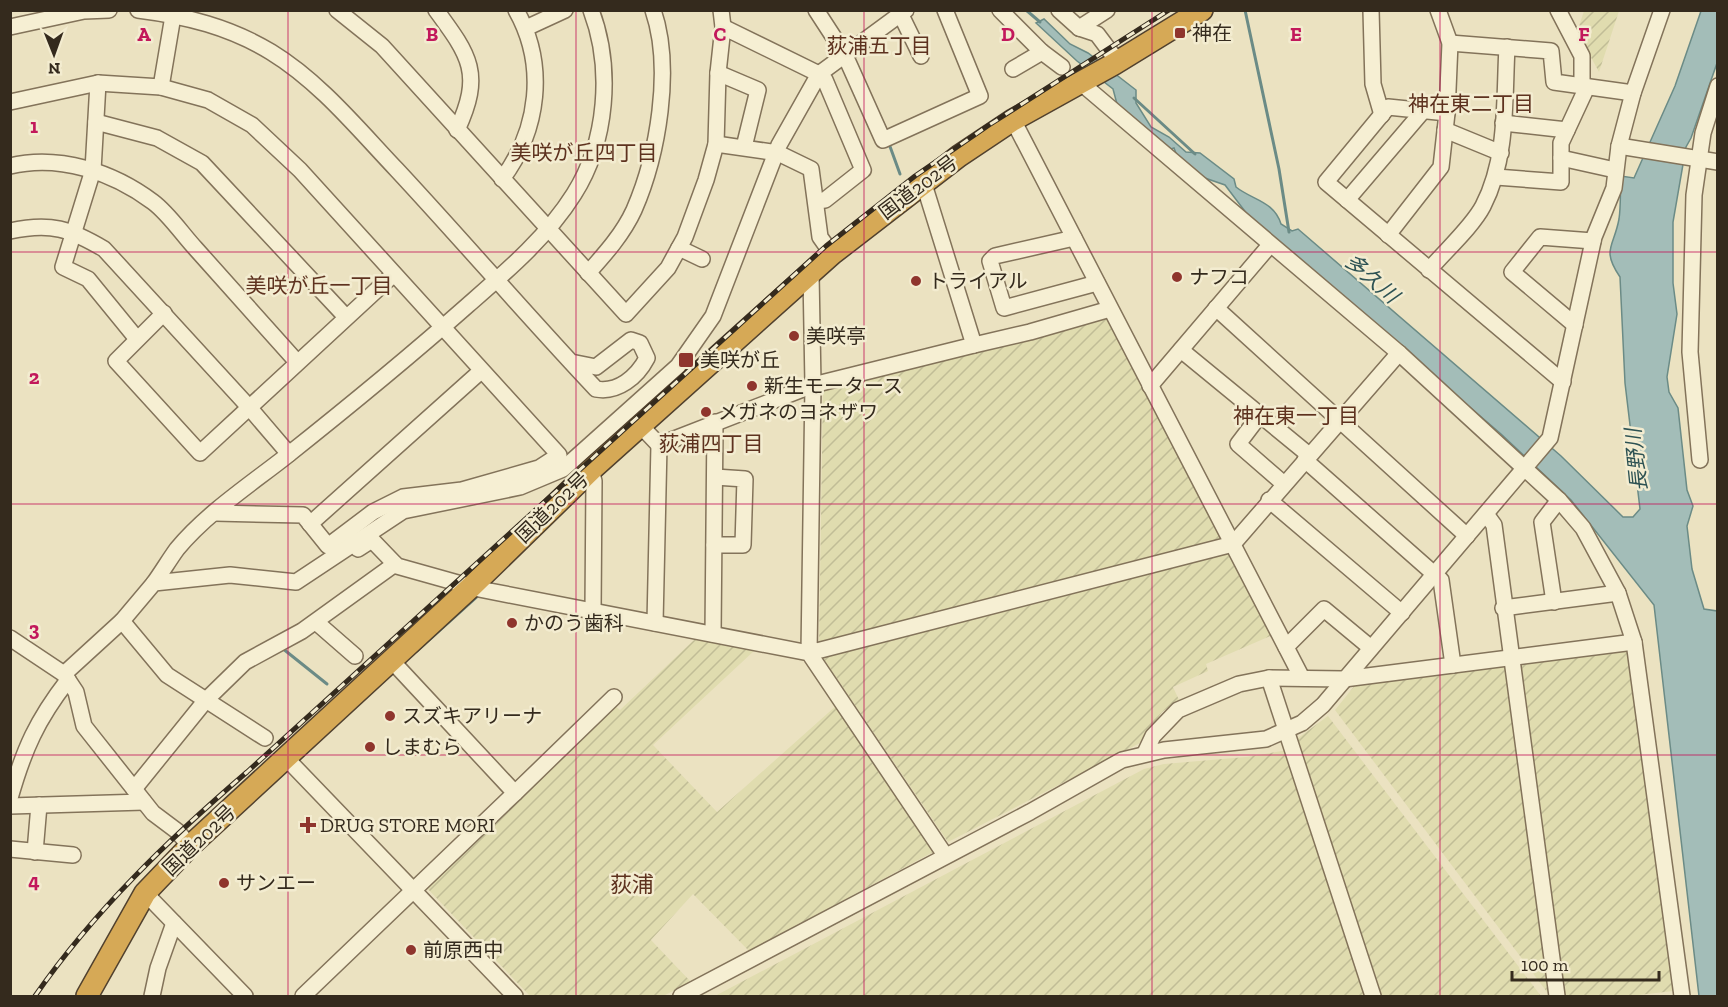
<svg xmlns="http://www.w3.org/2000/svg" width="1728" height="1007" viewBox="0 0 1728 1007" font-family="'Zilla Slab','Noto Sans JP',serif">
<defs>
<pattern id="farmland-furrows" width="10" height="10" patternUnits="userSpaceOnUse" patternTransform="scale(1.5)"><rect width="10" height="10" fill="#e0dcaf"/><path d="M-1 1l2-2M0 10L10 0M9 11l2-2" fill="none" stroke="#c1bd96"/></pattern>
</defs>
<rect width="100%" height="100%" fill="#ebe2c1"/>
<g fill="url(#farmland-furrows)">
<polygon points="1584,11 1619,11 1599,72 1577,32"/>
<polygon points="1108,316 1226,541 819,644 823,388"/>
<polygon points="1233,551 1277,633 1206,664 1208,671 1173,687 1179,700 1162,712 1140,743 948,842 821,655"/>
<polygon points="695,639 755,650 653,745 717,812 837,705 935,851 749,951 693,894 651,940 691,982 663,996 530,996 425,886 615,706 620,710"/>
<polygon points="1630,647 1673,991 1631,996 1562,996 1518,662"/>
<polygon points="1508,662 1550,996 1335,710 1360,679"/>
<polygon points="1328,716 1541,996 1380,996 1294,741"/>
<polygon points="1288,750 1368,996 715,996 1144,769 1164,764 1246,757"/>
</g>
<path fill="#a3bdb8" stroke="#6b8b86" stroke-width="1.5" d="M 1701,11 L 1717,11 L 1717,63 L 1691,138 L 1686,147 L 1673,222 L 1673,283 L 1677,314 L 1667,377 L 1669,392 L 1678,408 L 1687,490 L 1693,506 L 1687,526 L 1692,569 L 1704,609 L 1717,611 L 1717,996 L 1699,996 L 1654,605 L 1571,500 L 1501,434 L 1250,218 L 1225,185 L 1202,177 L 1177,156 L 1174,148 L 1171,149 L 1117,104 L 1113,89 L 1077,61 L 1036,23 L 1044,19 L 1070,44 L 1088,53 L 1136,90 L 1136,103 L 1151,127 L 1169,137 L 1186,152 L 1200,153 L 1234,179 L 1236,187 C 1252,200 1274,201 1281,224 L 1292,231 L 1298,229 L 1561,456 L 1623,517 L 1633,517 L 1640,509 L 1625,383 L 1620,277 C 1601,249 1614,247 1619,219 C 1621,206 1620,190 1621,176 L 1634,178 L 1675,86 Z"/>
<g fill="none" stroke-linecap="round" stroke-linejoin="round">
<g stroke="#6b8b86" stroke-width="3">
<polyline points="1026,10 1040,22"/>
<polyline points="1245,10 1279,169 1289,232"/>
<polyline points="1134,98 1195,154"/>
<polyline points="888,141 900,174"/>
<polyline points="282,648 327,684"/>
<polyline points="417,651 479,595"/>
</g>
<defs>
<g id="minor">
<path d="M 138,10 C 186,16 230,27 271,52 C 320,82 358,129 397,170 C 464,242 528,317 596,389 C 618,393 637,377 647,358 L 640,343 L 631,340 L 596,367 L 571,362"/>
<polyline points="337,10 382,46 626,314 668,268 685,237 706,180 716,144 718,73 723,27 721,10"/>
<path d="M 436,10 C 470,56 483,74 457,130"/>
<polyline points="816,10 844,53 883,140 980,96 945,10"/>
<polyline points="1000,10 1042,52 1062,67"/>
<polyline points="1059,10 1079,28 1107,10"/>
<polyline points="1371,10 1373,84 1382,115"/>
<polyline points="1438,10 1450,43 1447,113 1388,107 1326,182 1563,382"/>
<polyline points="1558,10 1582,56 1582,86"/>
<polyline points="901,15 921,56"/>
<polyline points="10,27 84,11 109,10"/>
<polyline points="723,27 819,74 825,80 863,170 825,200 816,201"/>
<polyline points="526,28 565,10"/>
<polyline points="1079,28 1097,34 1118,62"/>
<polyline points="1450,43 1551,51 1554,82 1633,93"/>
<polyline points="1013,69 1042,52"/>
<polyline points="718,73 758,90 744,147"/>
<polyline points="98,83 93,170 63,267 88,279 137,339"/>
<polyline points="1081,83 1399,353 1559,500 1583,528 1618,593 1634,642 1344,679 1269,678 1239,684 1178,710 1153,736 1145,753"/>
<polyline points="161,87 174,10"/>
<polyline points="10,102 98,83 161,87 208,100 252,125 300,170 559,455 539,468 462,490 403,497 373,512 328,546 303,515 215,513"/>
<polyline points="1013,120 1302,678"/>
<polyline points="96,122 157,138 202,163 346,317"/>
<polyline points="1503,123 1567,130"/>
<polyline points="1445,130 1501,153"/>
<polyline points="716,144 778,153 811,169 820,237 832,254"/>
<polyline points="1619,146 1718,162"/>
<polyline points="1561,158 1615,170"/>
<path d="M 10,166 C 59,154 113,172 153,202 C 169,214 182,234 196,249 C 230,287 263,324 297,362"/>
<polyline points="1496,177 1561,182 1561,143 1587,87"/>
<path d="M 502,179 C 539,130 547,65 516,10"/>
<polyline points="1347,200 1423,111"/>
<path d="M 10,231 C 51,222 70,229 104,249 L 248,406 L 289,454"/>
<polyline points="1388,235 1441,167 1447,113"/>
<polyline points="1074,238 995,256 990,261 1004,308 1097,283"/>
<polyline points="679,248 702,259"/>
<path d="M 1429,270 C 1445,251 1472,227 1483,206 C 1508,158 1504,100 1507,47"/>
<path d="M 588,273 C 605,254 623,234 634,210 C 658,155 673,68 653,10"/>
<polyline points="811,274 813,385 809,653 1233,544 1399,353"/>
<polyline points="1216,308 1467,536"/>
<polyline points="164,313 116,361 200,453 394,274"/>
<polyline points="1575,325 1512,272 1540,237 1593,241"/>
<polyline points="974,345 1030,332 1110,309"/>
<polyline points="1181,350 1309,455"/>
<polyline points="1150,386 1270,245"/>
<polyline points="1260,415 1238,444 1284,484"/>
<polyline points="640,425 659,445 813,385 974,345 923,181"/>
<polyline points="1305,460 1441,580 1453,665"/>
<polyline points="1700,460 1690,352 1694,195 1703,133 1718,86"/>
<polyline points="591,470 594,481 593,611"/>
<polyline points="1269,500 1402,613"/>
<polyline points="1486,514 1494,525 1557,996"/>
<polyline points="310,524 481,371"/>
<polyline points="714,545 743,545 745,479 715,477"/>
<polyline points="358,549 372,540 397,566 479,589 809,653 945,855"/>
<path d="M 154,583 C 162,572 169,560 177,549 C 206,514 248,486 284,458 C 347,408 408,358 468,305 C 507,271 547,237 574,194 C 607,142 613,68 591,10"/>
<polyline points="1554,602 1542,522 1559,500"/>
<polyline points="1503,608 1618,593"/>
<polyline points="122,621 167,675 265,738"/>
<polyline points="316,622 355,656"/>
<polyline points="655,623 659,445"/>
<polyline points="713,634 715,422"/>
<polyline points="10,638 64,674 76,692 84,726 153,813 177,831 190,846"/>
<polyline points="1634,642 1682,996"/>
<polyline points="1286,647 1324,609 1371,648"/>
<polyline points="64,674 122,621 154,583 230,575 296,582 403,511 520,487 563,469 678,366 713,316 779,145 819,74 906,10"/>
<polyline points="1269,678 1373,996"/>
<polyline points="286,758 515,996"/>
<polyline points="134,789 206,700 245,662 302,631 395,564"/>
<polyline points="515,793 614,697"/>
<path d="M 10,798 C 24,749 37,720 68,680"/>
<polyline points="10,806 144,802"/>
<polyline points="10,849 73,855"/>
<polyline points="35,852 39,805"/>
<polyline points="145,893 245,996"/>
<polyline points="152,996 158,968 174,923"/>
<polyline points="303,996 515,793 392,661"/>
<polyline points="681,996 1030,812 1122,760 1164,750 1266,739 1302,723 1323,705 1550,438 1594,237 1614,188 1619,146 1633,93 1662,10"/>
</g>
<polyline id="highway" points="87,996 145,893 190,846 471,587 591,470 832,254 959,156 1013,120 1114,64 1202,10"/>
</defs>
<use href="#minor" stroke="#83735a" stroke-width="18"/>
<use href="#highway" stroke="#51412e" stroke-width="24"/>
<use href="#minor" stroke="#f6efd3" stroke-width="15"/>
<use href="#highway" stroke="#d6a956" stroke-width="21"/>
<defs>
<path id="rail" d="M 35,996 C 94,911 169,839 247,772 L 826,246 L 915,176 L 989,125 L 1169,10"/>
</defs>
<use href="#rail" stroke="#342a1d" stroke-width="5"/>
<use href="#rail" stroke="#f3ecd0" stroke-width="3" stroke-dasharray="9" stroke-linecap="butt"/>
</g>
<path fill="none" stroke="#c2185b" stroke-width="1.5" stroke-opacity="0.55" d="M 288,10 L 288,996M 576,10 L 576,996M 864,10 L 864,996M 1152,10 L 1152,996M 1440,10 L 1440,996M 10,252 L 1718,252M 10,504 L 1718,504M 10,755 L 1718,755"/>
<g fill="#8f352d" stroke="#f3ecd0" stroke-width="2">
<rect x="1174" y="27" width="12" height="12" rx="3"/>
<circle cx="1177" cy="277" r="6"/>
<circle cx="916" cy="281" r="6"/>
<circle cx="794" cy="336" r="6"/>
<rect x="678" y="352" width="16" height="16" rx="3"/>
<circle cx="752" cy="386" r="6"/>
<circle cx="706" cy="412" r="6"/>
<circle cx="512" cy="623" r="6"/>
<circle cx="390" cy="716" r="6"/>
<circle cx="370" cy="747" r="6"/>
<path d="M305 816h6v6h6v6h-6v6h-6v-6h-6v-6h6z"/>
<circle cx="224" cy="883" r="6"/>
<circle cx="411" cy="950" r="6"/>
</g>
<g text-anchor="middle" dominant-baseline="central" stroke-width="5" stroke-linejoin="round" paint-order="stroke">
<g font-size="20" fill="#342a1d" stroke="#f3ecd0" text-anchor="start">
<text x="1192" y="33">神在</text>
<text x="1189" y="277">ナフコ</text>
<text x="928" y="281">トライアル</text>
<text x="806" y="336">美咲亭</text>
<text x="700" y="360">美咲が丘</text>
<text x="764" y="386">新生モータース</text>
<text x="718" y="412">メガネのヨネザワ</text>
<text x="524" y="623">かのう歯科</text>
<text x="402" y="716">スズキアリーナ</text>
<text x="382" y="747">しまむら</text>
<text x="320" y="825">DRUG STORE MORI</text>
<text x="236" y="883">サンエー</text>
<text x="423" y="950">前原西中</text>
</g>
<g font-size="20" fill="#342a1d" stroke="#f3ecd0">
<text transform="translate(918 187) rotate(-37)">国道202号</text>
<text transform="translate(552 507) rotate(-44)">国道202号</text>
<text transform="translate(199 840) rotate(-44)">国道202号</text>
</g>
<g font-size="21" fill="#5e321f" stroke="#f3ecd0">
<text x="879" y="45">荻浦五丁目</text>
<text x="1471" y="103">神在東二丁目</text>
<text x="584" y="152">美咲が丘四丁目</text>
<text x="319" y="285">美咲が丘一丁目</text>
<text x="1296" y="415">神在東一丁目</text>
<text x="711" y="443">荻浦四丁目</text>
</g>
<g font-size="21" font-style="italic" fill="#2d5253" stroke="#f3ecd0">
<text transform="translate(1372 278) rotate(41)">多久川</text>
<text transform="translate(1636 460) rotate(-96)">長野川</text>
</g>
<g font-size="22" fill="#5e321f" stroke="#f3ecd0">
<text x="632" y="884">荻浦</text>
</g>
</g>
<g font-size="20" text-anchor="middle" font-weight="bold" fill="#c2185b" stroke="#f3ecd0" stroke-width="5" stroke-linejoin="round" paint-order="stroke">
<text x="144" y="41">A</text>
<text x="432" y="41">B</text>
<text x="720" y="41">C</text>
<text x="1008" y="41">D</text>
<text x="1296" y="41">E</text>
<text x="1584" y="41">F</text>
<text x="34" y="133">1</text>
<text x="34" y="384">2</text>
<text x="34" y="636">3</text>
<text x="34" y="888">4</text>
</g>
<rect width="1728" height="1007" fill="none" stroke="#342a1d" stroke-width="24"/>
<g transform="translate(54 54) rotate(179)" stroke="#f3ecd0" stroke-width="4.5" paint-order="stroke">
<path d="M0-4.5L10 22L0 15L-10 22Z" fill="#342a1d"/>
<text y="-9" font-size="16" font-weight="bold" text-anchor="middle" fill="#342a1d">N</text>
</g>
<path d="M1512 971v9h147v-9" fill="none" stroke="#342a1d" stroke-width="3"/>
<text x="1521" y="971" font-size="18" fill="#342a1d" stroke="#f3ecd0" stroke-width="4.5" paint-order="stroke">100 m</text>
</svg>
